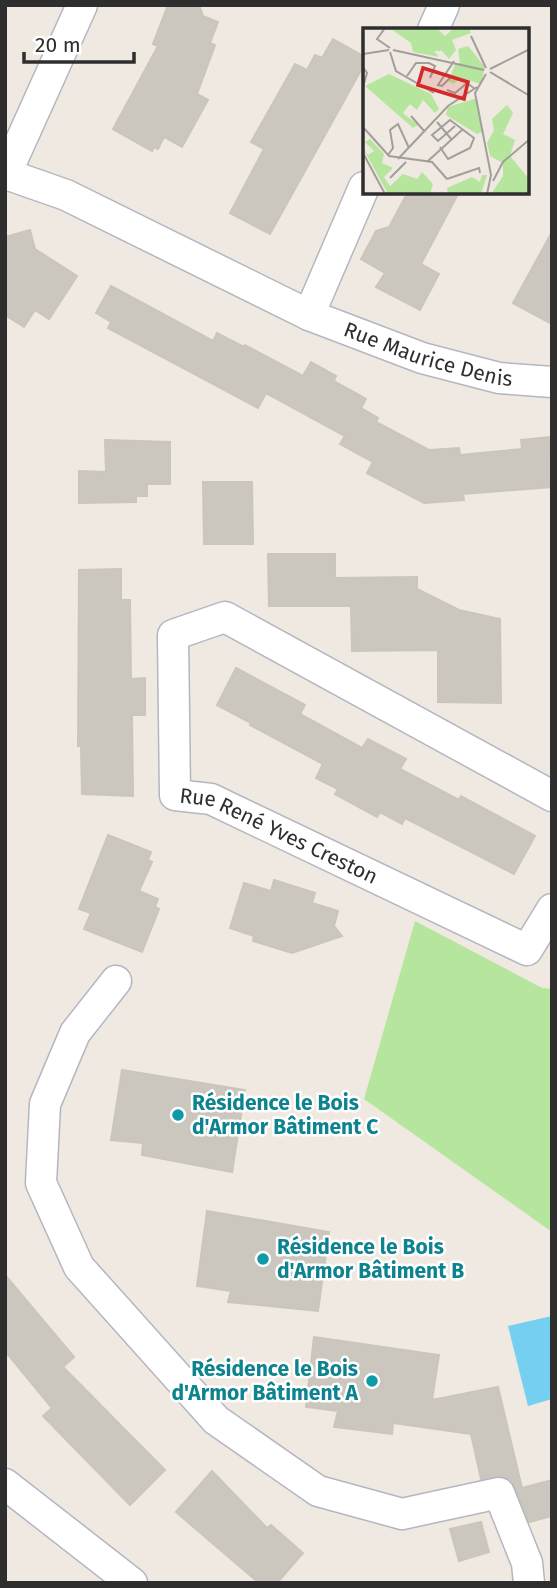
<svg xmlns="http://www.w3.org/2000/svg" width="557" height="1588" viewBox="0 0 557 1588" font-family="'Fira Sans',sans-serif">
<rect width="100%" height="100%" fill="#efe9e1"/>
<polygon fill="#b6e59e" points="415,921 542,988 552,989 552,1232 364,1099"/>
<polygon fill="#75cff0" points="552,1316 552,1399 528,1406 508,1326"/>
<g fill="#cbc7bf" stroke="#cbc5ba" stroke-width="2">
<polygon points="168,5 199,5 203,16 218,22 210,43 215,45 197,94 208,100 182,147 164,137 158,149 154,147 152,151 113,129 158,46 153,44"/>
<polygon points="333,39 365,57 365,63 270,234 230,213 264,149 251,142 295,64 307,70 315,55 322,58"/>
<polygon points="408,192 459,192 421,264 439,274 420,310 376,287 385,273 361,259 376,231 389,227"/>
<polygon points="30,230 35,249 77,276 49,319 35,310 24,327 5,315 5,237"/>
<polygon points="552,232 552,324 513,303"/>
<polygon points="111,286 213,341 217,333 244,347 245,345 303,376 311,362 336,376 334,381 366,399 361,408 378,418 376,422 429,450 459,448 460,455 522,449 521,440 550,437 552,487 463,494 464,500 424,503 367,473 373,462 340,444 345,436 266,393 258,408 108,328 111,322 96,313"/>
<polygon points="105,440 170,442 170,484 147,484 147,496 136,496 136,502 79,503 79,471 106,472"/>
<polygon points="203,482 252,482 253,544 204,544"/>
<polygon points="268,554 335,554 335,578 417,577 417,589 459,610 500,619 501,703 438,702 438,650 352,651 351,606 269,606"/>
<polygon points="121,569 121,600 130,600 131,679 145,678 145,715 132,715 133,796 82,794 81,746 78,746 79,570"/>
<polygon points="236,668 305,705 300,714 362,748 368,739 406,759 400,769 459,800 461,796 535,836 514,874 405,818 402,824 380,812 377,817 335,794 338,789 316,778 323,764 250,725 251,723 217,705"/>
<polygon points="108,835 151,852 148,860 152,862 139,891 158,899 155,907 159,909 142,952 84,929 91,913 79,909"/>
<polygon points="274,880 315,893 312,903 338,911 334,926 342,936 292,953 253,941 254,936 230,928 244,883 271,891"/>
<polygon points="122,1070 245,1090 232,1172 142,1155 143,1143 111,1140"/>
<polygon points="207,1211 329,1232 318,1311 228,1302 231,1291 197,1286"/>
<polygon points="5,1275 74,1357 63,1367 165,1470 130,1505 43,1416 52,1408 5,1351"/>
<polygon points="314,1337 439,1355 432,1400 498,1387 522,1488 552,1480 552,1516 529,1522 515,1487 510,1480 496,1476 481,1479 471,1434 393,1423 392,1434 334,1427 338,1411 306,1407"/>
<polygon points="212,1471 267,1528 271,1525 303,1553 277,1583 259,1583 176,1512"/>
<polygon points="481,1522 489,1552 459,1561 450,1529"/>
</g>
<g fill="none" stroke-linecap="round" stroke-linejoin="round">
<defs>
<g id="street">
<polyline points="433,30 444,5"/>
<polyline points="6,174 66,195 309,315 364,187"/>
<polyline points="5,176 82,5"/>
<path id="s1" d="M 309,315 L 422,358 L 499,378 L 552,382"/>
<path id="s2" d="M 552,796 L 225,617 L 173,635 L 175,795 L 211,799 L 527,950 L 552,909"/>
<polyline points="116,981 75,1033 45,1104 41,1183 79,1267 216,1420 318,1491 402,1514 499,1493 527,1563 529,1583"/>
<polyline points="5,1484 132,1583"/>
</g>
</defs>
<use href="#street" stroke="#b4b7c1" stroke-width="33"/>
<use href="#street" stroke="#fff" stroke-width="30"/>
</g>
<g fill="#0f9aa8" stroke="#fff" stroke-width="2.5">
<circle cx="178" cy="1115" r="7"/>
<circle cx="263" cy="1259" r="7"/>
<circle cx="372" cy="1381" r="7"/>
</g>
<g text-anchor="middle" dominant-baseline="central" stroke-width="5" stroke-linejoin="round" paint-order="stroke">
<g font-size="21" fill="#2e2e2e" stroke="#fff">
<text stroke="none"><textPath href="#s1" startOffset="126">Rue Maurice Denis</textPath></text>
<text stroke="none"><textPath href="#s2" startOffset="700">Rue René Yves Creston</textPath></text>
</g>
<g font-size="21" font-weight="bold" fill="#0d838f" stroke="#fff" text-anchor="start">
<text x="192" y="1103">Résidence le Bois<tspan x="192" dy="24">d'Armor Bâtiment C</tspan></text>
<text x="277" y="1247">Résidence le Bois<tspan x="277" dy="24">d'Armor Bâtiment B</tspan></text>
<text x="358" y="1369" text-anchor="end">Résidence le Bois<tspan x="358" dy="24">d'Armor Bâtiment A</tspan></text>
</g>
</g>
<g transform="translate(363 28)">
<rect width="166" height="166" fill="#efe9e1"/>
<path d="M 74,0 L 82,8 L 91,0 L 106,0 L 108,5 L 89,12 L 93,22 L 86,31 L 79,23 L 71,23 L 76,29 L 50,24 L 48,15 L 28,1 ZM 105,18 L 122,39 L 118,56 L 98,50 L 90,56 L 85,53 L 93,35 L 97,35 L 95,21 ZM 26,46 L 68,66 L 76,81 L 72,85 L 60,72 L 54,82 L 47,76 L 40,85 L 55,97 L 50,100 L 2,58 ZM 114,70 L 119,104 L 114,106 L 83,87 L 85,79 ZM 144,77 L 150,85 L 140,106 L 152,112 L 147,128 L 166,151 L 166,166 L 128,166 L 140,148 L 140,135 L 127,128 L 124,115 L 131,102 L 129,91 ZM 7,111 L 21,126 L 19,135 L 30,140 L 21,149 L 27,158 L 40,146 L 54,151 L 59,144 L 70,156 L 67,166 L 25,166 L 0,120 L 5,127 L 11,123 L 2,114 ZM 119,147 L 124,147 L 118,166 L 85,165 L 84,160 L 109,149 L 117,154 Z" fill="#b6e59e"/>
<path fill="none" stroke="#a29e99" stroke-width="2" d="M 22,0 L 14,11 L 27,20M 108,8 L 123,40M 30,22 L 121,42M 27,24 L 33,43 L 71,65M 0,26 L 26,22M 0,39 L 4,45 L 0,59M 127,41 L 167,21M 127,44 L 167,68M 84,46 L 87,50 L 79,58 L 75,57 L 91,33M 123,46 L 112,65 L 128,147 L 124,166M 44,48 L 53,35 L 66,35 L 72,38 L 67,50M 84,62 L 92,65 L 104,55 L 112,61M 48,88 L 62,104M 74,94 L 89,112M 0,99 L 26,128 L 69,134 L 84,151M 77,119 L 85,131 L 107,120 L 111,110 L 87,92 L 69,107 L 75,113 L 92,98M 0,125 L 22,166M 25,127 L 30,120 L 27,102 L 35,96 L 46,120M 35,131 L 85,78 L 114,59M 65,133 L 99,102M 27,150 L 43,134M 84,151 L 116,140 L 117,145M 130,153 L 140,134 L 167,111"/>
<path fill="#d62828" fill-opacity="0.15" stroke="#d62828" stroke-width="3.5" d="M 60,40 L 105,54 L 101,71 L 55,57 Z"/>
<rect width="166" height="166" fill="none" stroke="#2e2e2e" stroke-width="3.5"/>
</g>
<rect width="557" height="1588" fill="none" stroke="#2e2e2e" stroke-width="14"/>
<path d="M24 52v10h110v-10" fill="none" stroke="#2e2e2e" stroke-width="3.5"/>
<text x="35" y="52" font-size="21" fill="#2e2e2e" stroke="#ffffff" stroke-width="5" paint-order="stroke">20 m</text>
</svg>
